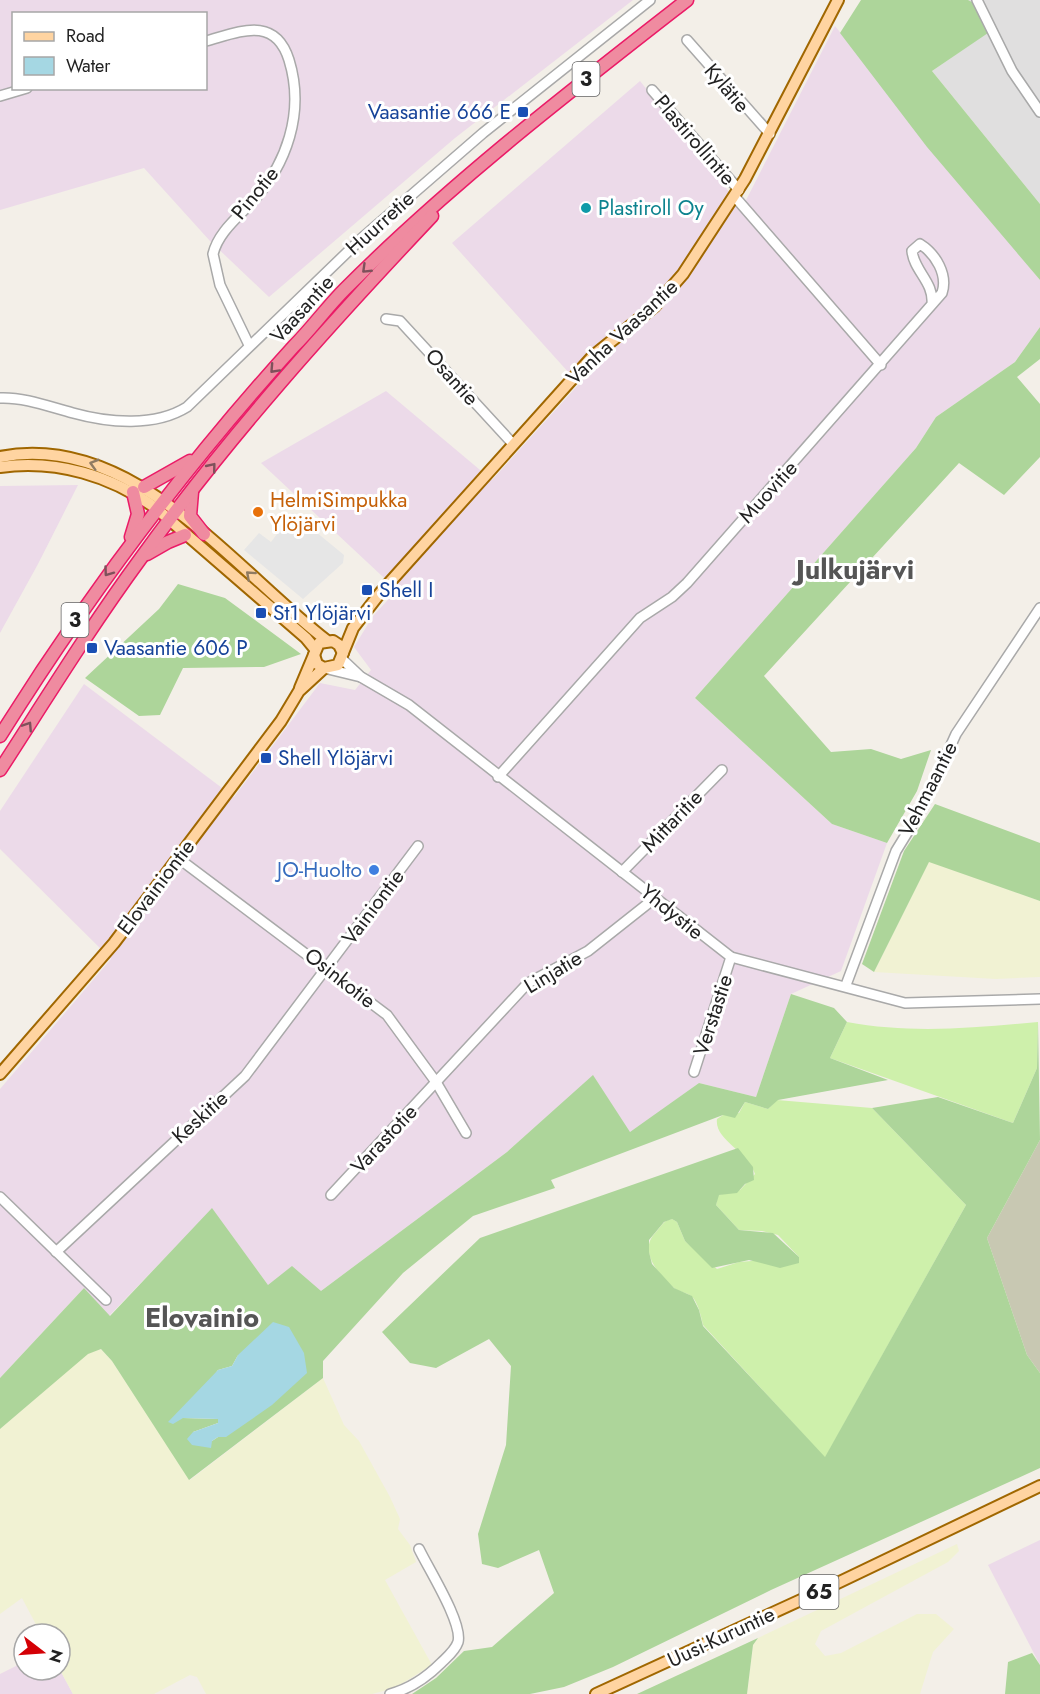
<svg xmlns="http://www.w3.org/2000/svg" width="1040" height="1694" viewBox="0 0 1040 1694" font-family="Jost,sans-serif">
<rect width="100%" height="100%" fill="#f3efe8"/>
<polygon fill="#e0dfdf" points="968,0 1040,0 1040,204 932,71 987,33 974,3"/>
<g fill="#ecdae9" fill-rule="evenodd">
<path d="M 0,0 L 633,0 L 455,138 L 269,297 L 210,241 L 144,168 L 0,210 ZM 14,14 L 206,14 L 206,88 L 14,88 Z"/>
<polygon points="835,26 1040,280 1040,327 1015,362 936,417 916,448 695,698 832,824 887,843 841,971 791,994 756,1097 699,1083 630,1133 593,1076 507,1152 321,1291 268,1285 212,1209 109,1316 84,1288 0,1378 0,1089 111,959 0,849 0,811 84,684 234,797 320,683 355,690 371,670 354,647 373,616 397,590 261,463 386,391 492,480 579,384 452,243 640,81 742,208"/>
<polygon points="78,485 38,564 0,633 0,486"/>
<polygon points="1040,1540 1040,1665 988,1565"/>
<polygon points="24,1636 24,1670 60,1670 73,1694 0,1694 0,1674 22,1663"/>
</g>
<polygon fill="#c8c8b2" points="1040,1140 1040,1373 1027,1355 987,1238"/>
<g fill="#f1f2d3">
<polygon points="929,861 1040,901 1040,977 996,979 874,972"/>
<polygon points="101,1349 112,1361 190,1480 323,1378 344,1425 359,1441 390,1497 400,1519 398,1529 410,1545 416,1562 385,1580 432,1665 395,1688 372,1694 206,1694 197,1677 190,1675 154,1694 73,1694 60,1670 60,1634 41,1634 22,1598 0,1614 0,1429 88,1353"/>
<polygon points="957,1544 959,1551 948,1562 821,1631 815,1644 825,1656 841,1653 917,1614 936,1614 954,1629 933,1652 920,1694 747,1694 753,1645 758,1638"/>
</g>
<g fill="#cef0ab">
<path d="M 847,1022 C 911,1034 974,1028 1038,1022 L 1037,1068 L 1013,1123 L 830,1058 Z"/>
<path d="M 777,1100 L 872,1108 L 966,1205 L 825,1458 L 703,1325 C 701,1316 699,1307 694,1299 C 689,1292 680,1293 674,1288 C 659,1275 638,1251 655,1233 C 661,1227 663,1220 672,1219 L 677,1222 L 685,1241 L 717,1269 L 739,1262 L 799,1257 L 778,1235 L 762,1231 L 739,1230 L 716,1205 L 718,1195 L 740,1190 L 755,1174 C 748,1151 714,1140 717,1119 L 723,1115 L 739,1113 L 745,1102 L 768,1109 Z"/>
</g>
<g fill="#add59a" fill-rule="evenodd">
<polygon points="861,0 968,0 974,3 988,33 932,71 1040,204 1040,280 927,147 840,33"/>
<polygon points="1040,327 1040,359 1017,377 1040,404 1040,457 1004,495 959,463 764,676 831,752 871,749 901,759 931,750 917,791 887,843 832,824 695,698 916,448 936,417 1015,362"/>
<polygon points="178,584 225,598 301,654 264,667 183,668 160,715 139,716 85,678 159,609"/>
<polygon points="935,804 1040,843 1040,901 929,862 874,972 862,964 904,851"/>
<path d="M 791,994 L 834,1008 L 847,1022 L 830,1058 L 888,1080 L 778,1100 L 768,1109 L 745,1102 L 735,1118 L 723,1115 L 551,1180 L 555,1188 L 473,1216 L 403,1273 L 323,1361 L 323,1378 L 189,1480 L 112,1361 L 101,1349 L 88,1354 L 0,1429 L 0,1378 L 84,1288 L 110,1316 L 212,1208 L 268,1285 L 292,1266 L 321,1291 L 507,1152 L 593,1075 L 630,1132 L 699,1083 L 756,1097 ZM 238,1355 L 218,1437 L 212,1441 L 193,1432 L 218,1423 L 218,1419 L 183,1418 L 218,1370 L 232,1366 Z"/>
<polygon points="1038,1022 1040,1140 987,1238 1027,1355 1040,1373 1040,1468 771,1590 613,1667 564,1687 530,1694 412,1694 436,1678 464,1651 492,1647 554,1593 539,1550 498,1568 482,1564 478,1534 506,1445 511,1366 489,1339 436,1368 410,1363 382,1332 480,1238 738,1148 753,1167 754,1180 745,1184 737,1193 719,1195 716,1205 739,1230 773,1233 799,1257 799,1263 780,1268 749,1260 712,1268 685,1241 677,1222 672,1219 664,1222 649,1240 649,1252 652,1264 674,1288 692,1296 699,1310 703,1326 825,1457 966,1205 872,1108 938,1097 1013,1123 1037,1068"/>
<polygon points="758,1638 753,1645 747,1694 637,1694"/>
<polygon points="1032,1653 1040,1665 1040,1694 1005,1694 1008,1662"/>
</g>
<polygon fill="#e6e6e6" points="293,513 344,555 343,563 303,599 244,550 259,533 271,542"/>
<polygon fill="#a5d7e3" points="273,1322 289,1327 304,1353 307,1373 272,1405 226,1437 218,1437 212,1441 211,1448 192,1445 187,1439 193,1432 218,1423 218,1419 183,1418 173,1424 168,1422 218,1370 232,1366 238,1355"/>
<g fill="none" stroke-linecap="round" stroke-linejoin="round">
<defs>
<g id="minor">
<polyline points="977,0 1012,71 1040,112"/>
<polyline points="687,40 770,134"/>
<path d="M 206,41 C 239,32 275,15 289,60 C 305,112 287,165 251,203 C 237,218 218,233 213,254 L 220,285 L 249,345"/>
<polyline points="652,90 739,190"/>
<polyline points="0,96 27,88"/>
<polyline points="735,197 881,365"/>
<polyline points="386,319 400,321 513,444"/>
<path d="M 0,398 C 25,397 50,407 73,413 C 109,423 155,427 187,407 L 362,238 L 483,133 L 650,0"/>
<polyline points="342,659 361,677 409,705 731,957 905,1003 1040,999"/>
<polyline points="328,669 361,677"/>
<path d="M 498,777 L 640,618 L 672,597 L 687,583 L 942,293 C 948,275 936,254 920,244 L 912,251 C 914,271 934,282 932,304"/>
<polyline points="178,858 387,1015 436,1082 466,1133"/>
<polyline points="622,872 722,770"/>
<polyline points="846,985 896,851 923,807 956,734 1040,608"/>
<polyline points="694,1072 731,957"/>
<polyline points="331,1195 528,983 588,951 655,898"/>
<polyline points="0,1197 106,1300"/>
<polyline points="56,1252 245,1076 418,846"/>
<path d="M 390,1694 C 409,1689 426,1678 441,1663 C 447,1657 455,1651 458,1642 C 463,1623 428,1568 419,1549"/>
</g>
<g id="major">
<path d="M 0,457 C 132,431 233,568 326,640"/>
<path d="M 0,467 C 57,459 112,476 157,509 L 306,638 L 315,649"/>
<polyline points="314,655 317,664 324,668 338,665 353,628 381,592 593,356 655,306 683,274 745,179 838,0"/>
<polyline points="300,688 319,643 333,641 339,645 343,653"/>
<polyline points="0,1074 114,943 281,721 299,691 324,668"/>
<polyline points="596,1694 827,1588 1040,1486"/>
</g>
<g id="highway">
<polyline points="144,487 190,461"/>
<polyline points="192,492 190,516 204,534"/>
<polyline points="131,537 138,514 133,492"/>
<polyline points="147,554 168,542 185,535"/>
<path d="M 0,736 C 87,597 184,467 294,346 C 312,328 327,307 345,289 C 451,183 569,92 687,0"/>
<path d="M 0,770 C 46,699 91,626 141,558 C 228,437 329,325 432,216"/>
</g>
</defs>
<use href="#minor" stroke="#a9a9a9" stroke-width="12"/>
<use href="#major" stroke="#a06700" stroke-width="14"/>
<use href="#highway" stroke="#eb1b67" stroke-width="15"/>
<use href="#minor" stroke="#fff" stroke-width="9"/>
<use href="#major" stroke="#ffd4a1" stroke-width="10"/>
<use href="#highway" stroke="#ef8ba0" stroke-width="12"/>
</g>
<defs><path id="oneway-chevron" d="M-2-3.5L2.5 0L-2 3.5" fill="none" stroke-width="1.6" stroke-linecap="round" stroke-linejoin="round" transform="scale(1.5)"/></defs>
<g stroke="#7e515b">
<use href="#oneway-chevron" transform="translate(366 269) rotate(136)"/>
<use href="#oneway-chevron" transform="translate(274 369) rotate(133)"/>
<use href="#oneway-chevron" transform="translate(212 467) rotate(-51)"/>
<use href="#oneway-chevron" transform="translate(108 572) rotate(126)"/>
<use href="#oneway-chevron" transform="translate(28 726) rotate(-57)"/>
</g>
<g stroke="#907b62">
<use href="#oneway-chevron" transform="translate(94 464) rotate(-164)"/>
<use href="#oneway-chevron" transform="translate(250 575) rotate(-138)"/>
</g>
<g fill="#1a4fb4" stroke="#fff" stroke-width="2">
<rect x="517" y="106" width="12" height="12" rx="3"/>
<rect x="361" y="584" width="12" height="12" rx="3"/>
<rect x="255" y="607" width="12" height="12" rx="3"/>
<rect x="86" y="642" width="12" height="12" rx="3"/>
<rect x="260" y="752" width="12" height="12" rx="3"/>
</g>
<circle fill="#0f9aa8" stroke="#fff" stroke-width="2" cx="586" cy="208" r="6"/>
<circle fill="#e8710a" stroke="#fff" stroke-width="2" cx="258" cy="512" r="6"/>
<circle fill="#3f7fe0" stroke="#fff" stroke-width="2" cx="374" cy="870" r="6"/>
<g text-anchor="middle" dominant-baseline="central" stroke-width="6" stroke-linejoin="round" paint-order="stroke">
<g fill="#fff" stroke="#646464" stroke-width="1.5">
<rect x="572.5" y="62" width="27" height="34" rx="4.5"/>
<rect x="61.5" y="603" width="27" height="34" rx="4.5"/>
<rect x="799.5" y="1575" width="39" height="34" rx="4.5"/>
</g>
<g font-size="20" font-weight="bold" fill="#222">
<text x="586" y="79">3</text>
<text x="75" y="620">3</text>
<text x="819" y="1592">65</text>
</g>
<g font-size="21" fill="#222" stroke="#fff">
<text transform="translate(727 88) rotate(49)">Kylätie</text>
<text transform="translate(695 140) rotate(49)">Plastirollintie</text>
<text transform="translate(255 193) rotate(-51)">Pinotie</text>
<text transform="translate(380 223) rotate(-42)">Huurretie</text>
<text transform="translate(302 309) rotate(-48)">Vaasantie</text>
<text transform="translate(622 332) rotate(-43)">Vanha Vaasantie</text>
<text transform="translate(452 377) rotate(48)">Osantie</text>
<text transform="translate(768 492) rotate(-48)">Muovitie</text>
<text transform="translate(928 789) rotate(-63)">Vehmaantie</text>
<text transform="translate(672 821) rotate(-46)">Mittaritie</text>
<text transform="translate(156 887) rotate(-53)">Elovainiontie</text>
<text transform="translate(373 907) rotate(-53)">Vainiontie</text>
<text transform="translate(672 912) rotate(39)">Yhdystie</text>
<text transform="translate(553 972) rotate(-31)">Linjatie</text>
<text transform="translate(340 978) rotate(38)">Osinkotie</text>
<text transform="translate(713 1015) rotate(-72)">Verstastie</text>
<text transform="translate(200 1117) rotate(-42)">Keskitie</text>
<text transform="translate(384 1139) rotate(-47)">Varastotie</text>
<text transform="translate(721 1637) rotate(-25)">Uusi-Kuruntie</text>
</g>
<g font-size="21" fill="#164399" stroke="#fff" text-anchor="start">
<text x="511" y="112" text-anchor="end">Vaasantie 666 E</text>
<text x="379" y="590">Shell I</text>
<text x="273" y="613">St1 Ylöjärvi</text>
<text x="104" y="648">Vaasantie 606 P</text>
<text x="278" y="758">Shell Ylöjärvi</text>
</g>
<g font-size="21" fill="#0d838f" stroke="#fff" text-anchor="start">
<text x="598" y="208">Plastiroll Oy</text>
</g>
<g font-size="21" fill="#c56008" stroke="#fff" text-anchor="start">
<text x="270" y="500">HelmiSimpukka<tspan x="270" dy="24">Ylöjärvi</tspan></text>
</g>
<g font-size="21" fill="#366cbe" stroke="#fff" text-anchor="end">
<text x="362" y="870">JO-Huolto</text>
</g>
<g font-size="27" font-weight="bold" fill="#555" stroke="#fff">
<text x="855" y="569">Julkujärvi</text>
<text x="202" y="1317">Elovainio</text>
</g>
</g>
<rect x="12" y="12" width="195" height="78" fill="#ffffff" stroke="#a7a7a7" stroke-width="1.5"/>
<rect x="24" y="32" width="30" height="9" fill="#ffd4a1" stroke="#a7a7a7" stroke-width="1.5"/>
<text x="66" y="42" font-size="18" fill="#222222">Road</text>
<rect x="24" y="57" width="30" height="18" fill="#a5d7e3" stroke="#a7a7a7" stroke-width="1.5"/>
<text x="66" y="72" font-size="18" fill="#222222">Water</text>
<g transform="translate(42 1652) rotate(107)"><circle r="28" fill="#ffffff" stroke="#a7a7a7" stroke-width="1.5"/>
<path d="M0-4.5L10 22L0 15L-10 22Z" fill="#d40005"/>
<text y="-9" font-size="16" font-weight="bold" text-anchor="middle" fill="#222222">N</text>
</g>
</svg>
